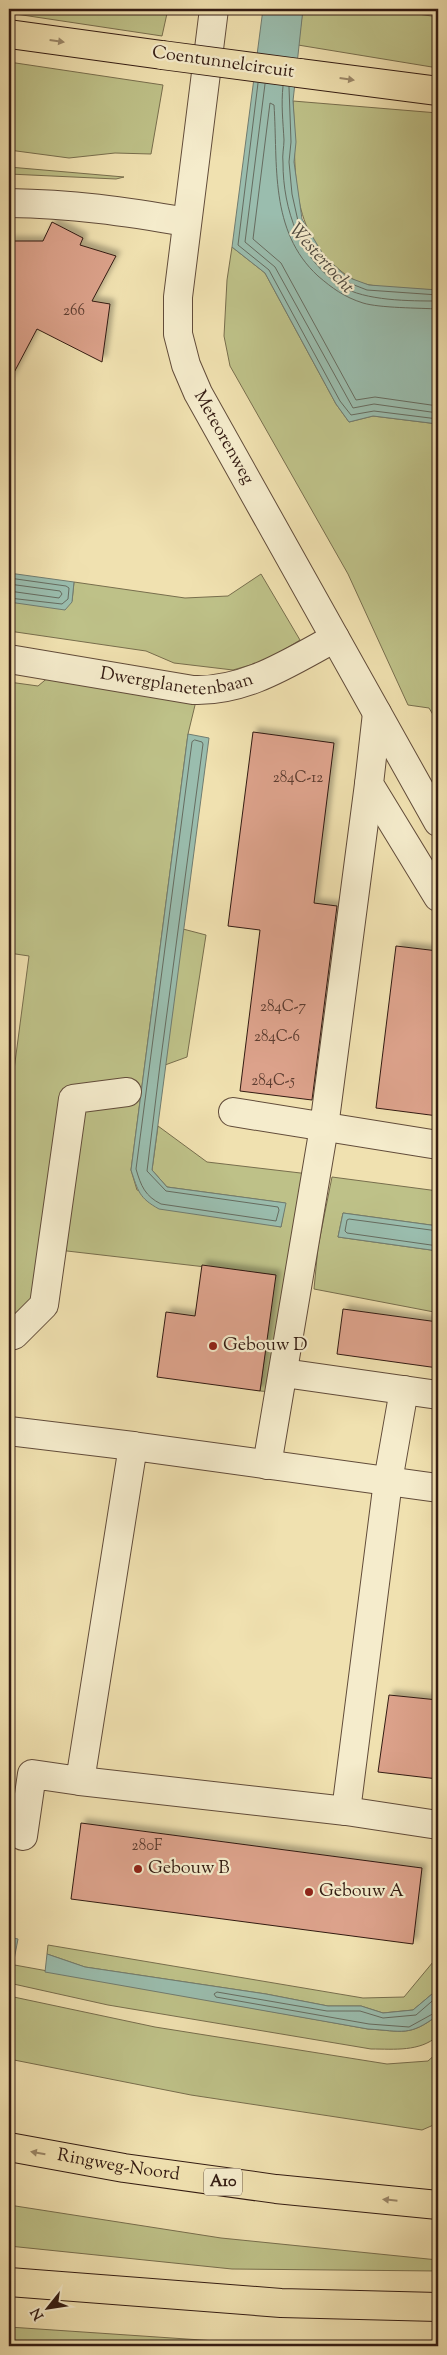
<svg xmlns="http://www.w3.org/2000/svg" width="447" height="2355" viewBox="0 0 447 2355" font-family="'Sorts Mill Goudy',serif">
<defs>
<filter id="shadow"><feDropShadow dx="4.5" dy="-4.5" stdDeviation="2.5" flood-color="#0004"/></filter>
</defs>
<rect width="100%" height="100%" fill="#f0e1b0"/>
<filter id="stains"><feTurbulence type="fractalNoise" baseFrequency=".004" numOctaves="4"/><feColorMatrix values="0 0 0 0 .2 0 0 0 0 .09 0 0 0 0 .02 0 0 0 .5 -.17"/></filter>
<radialGradient id="worn" r=".72"><stop offset=".6" stop-color="#630" stop-opacity="0"/><stop offset="1" stop-color="#630" stop-opacity=".3"/></radialGradient>
<g fill="#bec188" stroke="#786e4d">
<polygon points="9,9 168,9 162,36 9,13"/>
<polygon points="303,9 385,9 438,17 438,68 298,45"/>
<polygon points="9,62 163,85 151,154 115,153 69,158 9,150"/>
<path d="M 293,101 L 438,113 L 438,290 C 416,289 392,289 370,285 C 356,283 345,275 334,265 C 286,221 297,160 293,101 Z"/>
<polygon points="9,167 124,177 116,179 9,174"/>
<polygon points="232,247 265,273 336,404 349,422 373,416 438,424 438,723 429,708 408,705 348,574 230,366 224,336 227,280"/>
<polygon points="261,574 300,640 267,660 233,670 174,663 146,651 9,631 9,602 72,601 74,582 185,598 228,596"/>
<polygon points="50,676 196,701 188,734 131,1170 137,1190 281,1227 285,1203 167,1187 152,1170 158,1126 207,1162 309,1174 273,1392 260,1391 275,1275 41,1248 33,1301 9,1319 9,1108 29,956 9,953 9,682 38,686"/>
<polygon points="183,929 206,935 187,1057 165,1065"/>
<polygon points="332,1177 438,1191 438,1226 343,1213 338,1237 438,1251 438,1310 434,1312 314,1289 318,1247"/>
<polygon points="48,1945 363,1998 404,1997 438,1956 438,1989 413,2010 383,2013 361,2006 328,2006 266,1994 85,1967 47,1954"/>
<path d="M 9,1964 L 368,2029 C 403,2031 409,2037 438,2015 L 438,2036 C 419,2052 395,2049 371,2049 L 108,2005 L 9,1983 Z"/>
<polygon points="9,1996 155,2027 387,2064 428,2061 438,2052 438,2123 422,2130 191,2095 9,2059"/>
<polygon points="9,2205 221,2238 438,2260 438,2271 232,2269 9,2246"/>
<polygon points="9,2327 290,2346 9,2346"/>
</g>
<g fill="#9abdae" stroke="#717c70">
<polygon points="263,9 303,9 293,101 296,142 294,162 302,219 324,256 347,277 369,285 438,290 438,424 373,416 349,422 336,404 265,273 232,247"/>
<polygon points="9,573 74,582 72,602 65,610 9,602"/>
<path d="M 188,734 L 209,738 L 152,1170 L 167,1187 L 286,1203 L 281,1227 L 159,1209 C 139,1198 138,1191 131,1170 Z"/>
<polygon points="343,1213 438,1226 438,1251 338,1237"/>
<polygon points="9,1937 18,1939 13,1965 9,1964"/>
<path d="M 47,1954 L 85,1967 L 266,1994 L 328,2006 L 361,2006 L 383,2013 L 413,2010 L 438,1989 L 438,2015 C 409,2037 403,2031 368,2029 L 45,1972 Z"/>
</g>
<g fill="none" stroke-linecap="round" stroke-linejoin="round">
<g stroke="#666c60" stroke-width="1">
<polyline points="258,83 238,245 269,270 340,401 351,415 374,411 438,419"/>
<polyline points="265,84 245,242 275,267 353,408 374,404 438,413"/>
<path d="M 283,86 C 281,104 283,122 284,140 C 284,147 282,155 283,163 C 283,209 300,260 341,286 C 365,301 410,301 438,301"/>
<polyline points="289,87 291,142 289,162 292,194 298,221 320,259 344,281 367,290 438,295"/>
<path d="M 438,309 C 420,308 379,308 363,303 C 344,297 332,288 318,276 C 269,231 278,164 274,105 L 270,103 L 253,239 L 281,263 L 356,400 L 375,397 L 438,406"/>
<polyline points="9,578 66,586 69,588 68,599 62,604 9,598"/>
<polyline points="9,584 60,591 62,594 59,598 9,591"/>
<path d="M 195,740 L 202,742 L 203,744 L 160,1065 L 147,1171 L 166,1191 L 278,1207 L 279,1210 L 276,1221 L 161,1204 C 145,1196 141,1186 136,1169 L 192,742 Z"/>
<polyline points="438,1231 349,1219 347,1220 345,1231 347,1233 438,1246"/>
<polyline points="438,1996 416,2015 383,2018 360,2011 327,2011 217,1992 214,1994 216,1997 369,2024 409,2027 438,2011"/>
</g>
</g>
<g fill="#dca28b" stroke="#331b12" filter="url(#shadow)">
<polygon points="52,222 83,238 80,245 116,256 92,301 110,304 102,362 37,329 9,382 9,241 43,241"/>
<polygon points="253,732 334,743 314,903 337,906 312,1100 240,1091 260,930 228,926"/>
<polygon points="396,946 438,951 438,1116 376,1108"/>
<polygon points="202,1265 276,1275 260,1391 157,1377 166,1312 195,1316"/>
<polygon points="343,1309 438,1322 438,1368 337,1354"/>
<polygon points="389,1695 438,1700 438,1779 378,1772"/>
<polygon points="81,1823 422,1868 413,1944 71,1899"/>
</g>
<g fill="none" stroke-linecap="round" stroke-linejoin="round">
<defs>
<g id="minor">
<path id="s1" d="M 214,9 L 178,297 L 178,334 L 186,365 L 198,393 L 438,822"/>
<path d="M 9,203 C 72,204 124,211 186,222"/>
<path id="s2" d="M 9,659 L 193,690 C 246,692 290,662 335,638"/>
<polyline points="377,713 369,784 438,897"/>
<polyline points="233,1112 438,1145"/>
<polyline points="9,1336 14,1335 44,1305 73,1099 127,1092"/>
<polyline points="284,1373 438,1395"/>
<polyline points="9,1431 133,1446"/>
<polyline points="267,1465 324,1127 369,784"/>
<polyline points="80,1781 346,1811 438,1825"/>
<polyline points="346,1811 388,1481 404,1390"/>
<polyline points="23,1836 32,1774 80,1781 133,1446 438,1488"/>
</g>
<g id="major">
<polyline points="9,34 162,55"/>
<polyline points="299,73 438,91"/>
</g>
<g id="highway">
<path id="s3" d="M 9,2147 L 124,2168 L 276,2189 L 438,2205"/>
<polyline points="9,2282 281,2303 438,2307"/>
</g>
</defs>
<use href="#minor" stroke="#624c3a" stroke-width="30"/>
<use href="#major" stroke="#331b12" stroke-width="30"/>
<use href="#highway" stroke="#331b12" stroke-width="30"/>
<use href="#minor" stroke="#f5eccc" stroke-width="28"/>
<use href="#major" stroke="#f0e1b0" stroke-width="28"/>
<use href="#highway" stroke="#f0e1b0" stroke-width="28"/>
<defs>
<polyline id="major-bridge" points="162,55 299,73"/>
</defs>
<use href="#major-bridge" stroke="#331b12" stroke-width="30" stroke-linecap="butt"/>
<use href="#major-bridge" stroke="#f0e1b0" stroke-width="28"/>
</g>
<defs><path id="oneway-solid" d="M-6-.8H1V-3.2L6.5 0L1 3.2V.8H-6Z" transform="scale(1.25)"/></defs>
<g fill="#9b8869">
<use href="#oneway-solid" transform="translate(57 41) rotate(8)"/>
<use href="#oneway-solid" transform="translate(347 79) rotate(8)"/>
<use href="#oneway-solid" transform="translate(38 2153) rotate(-170)"/>
<use href="#oneway-solid" transform="translate(390 2200) rotate(-174)"/>
</g>
<g fill="#8f2418" stroke="#f5eccc" stroke-width="2">
<circle cx="213" cy="1346" r="5"/>
<circle cx="138" cy="1869" r="5"/>
<circle cx="309" cy="1892" r="5"/>
</g>
<g text-anchor="middle" dominant-baseline="central" stroke-width="4.5" stroke-linejoin="round" paint-order="stroke">
<g font-size="15" fill="#5d3d30">
<text x="74" y="311">266</text>
<text x="298" y="778">284C-12</text>
<text x="283" y="1007">284C-7</text>
<text x="277" y="1037">284C-6</text>
<text x="273" y="1081">284C-5</text>
<text x="147" y="1846">280F</text>
</g>
<rect fill="#f5eccc" stroke="#6d5a4a" stroke-width="1" x="204" y="2168.5" width="38" height="27" rx="4"/>
<g font-size="16" font-weight="bold" fill="#331b12">
<text x="223" y="2182">A10</text>
</g>
<g font-size="18" fill="#331b12" stroke="#f5eccc">
<text transform="translate(223 63) rotate(8)">Coentunnelcircuit</text>
<text stroke="none"><textPath href="#s1" startOffset="441">Meteorenweg</textPath></text>
<text stroke="none"><textPath href="#s2" startOffset="170">Dwergplanetenbaan</textPath></text>
<text stroke="none"><textPath href="#s3" startOffset="111">Ringweg-Noord</textPath></text>
</g>
<g font-size="18" fill="#331b12" stroke="#f5eccc" text-anchor="start">
<text x="223" y="1346">Gebouw D</text>
<text x="148" y="1869">Gebouw B</text>
<text x="319" y="1892">Gebouw A</text>
</g>
<g font-size="19" font-style="italic" fill="#524c41" stroke="#f5eccc">
<text transform="translate(321 259) rotate(48)">Westertocht</text>
</g>
</g>
<rect width="447" height="2355" fill="none" stroke="#f0e1b0" stroke-width="30"/>
<rect x="10" y="10" width="427" height="2335" fill="none" stroke="#331b12" stroke-width="2.5"/>
<rect x="15" y="15" width="417" height="2325" fill="none" stroke="#331b12"/>
<g transform="translate(48 2308) rotate(240)" stroke="#f5eccc" stroke-width="4" paint-order="stroke">
<path d="M0-4L9 19L0 12L-9 19Z" fill="#331b12"/>
<text y="-8" font-size="14" font-weight="bold" text-anchor="middle" fill="#331b12">N</text>
</g>
<rect width="100%" height="100%" filter="url(#stains)"/>
<rect width="100%" height="100%" fill="url(#worn)"/>
</svg>
